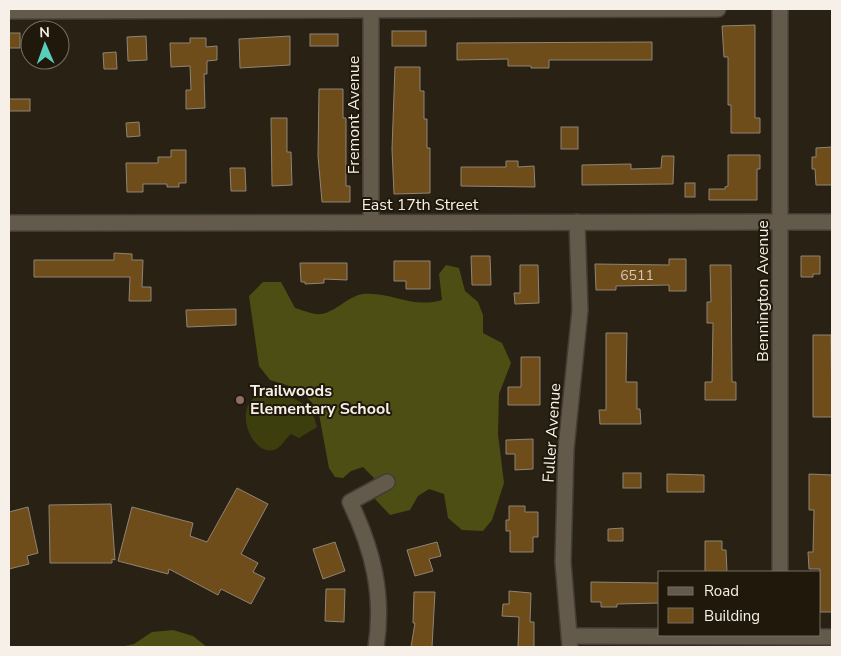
<svg xmlns="http://www.w3.org/2000/svg" width="841" height="656" viewBox="0 0 841 656" font-family="'Nunito Sans',sans-serif">
<rect width="100%" height="100%" fill="#292114"/>
<path fill="#3d3e0d" d="M 275,394 C 296,397 312,404 317,427 L 299,438 L 291,434 C 285,439 281,448 274,450 C 251,456 232,406 259,395 C 263,394 270,394 275,394 Z"/>
<g fill="#4c4e13">
<path d="M 446,265 L 459,268 L 465,291 L 478,302 L 483,315 L 483,333 L 502,343 L 511,363 L 499,394 L 498,434 L 504,483 L 492,520 L 483,531 L 462,530 L 448,518 L 444,494 L 429,489 L 418,496 L 410,510 L 390,515 L 375,499 L 374,478 L 363,467 L 351,471 L 343,478 L 335,477 L 329,468 L 318,409 L 299,389 L 270,380 L 259,366 L 249,296 L 263,282 L 281,282 L 295,308 C 302,310 314,315 321,314 C 336,312 348,296 363,294 C 392,291 410,309 442,300 L 439,274 Z"/>
<polygon points="173,630 193,636 207,647 120,647 134,644 152,632"/>
</g>
<g fill="#6e4d1b" stroke="#8f8475">
<polygon points="755,25 755,118 760,118 760,133 731,133 731,105 728,105 728,57 724,57 722,26"/>
<rect x="392" y="31" width="34" height="15"/>
<rect x="9" y="33" width="11" height="15"/>
<rect x="310" y="34" width="28" height="12"/>
<polygon points="146,36 147,60 128,61 127,37"/>
<polygon points="290,36 290,65 240,68 239,39"/>
<polygon points="190,38 206,38 206,47 217,46 217,60 207,61 207,74 204,74 205,108 186,109 186,90 191,90 190,66 171,67 170,43 190,43"/>
<polygon points="652,42 652,60 549,60 549,68 531,68 531,66 508,66 508,59 457,60 457,43"/>
<polygon points="116,52 117,69 104,69 103,53"/>
<polygon points="395,67 420,67 420,91 424,91 424,119 427,119 427,148 430,148 430,193 394,194 392,149"/>
<polygon points="319,89 343,89 343,118 346,118 346,186 350,186 350,202 322,202 318,156"/>
<rect x="9" y="99" width="21" height="12"/>
<polygon points="271,118 287,118 287,152 291,152 292,185 272,186"/>
<polygon points="139,122 140,136 127,137 126,123"/>
<rect x="561" y="127" width="17" height="22"/>
<polygon points="832,147 832,185 816,185 815,169 812,169 812,157 816,157 816,148"/>
<polygon points="171,150 186,150 186,183 179,183 179,187 167,187 167,184 143,184 143,192 127,192 126,163 158,163 158,157 171,157"/>
<polygon points="728,155 760,155 760,169 757,169 757,200 709,200 709,189 725,189 725,187 728,186"/>
<polygon points="662,156 674,156 673,184 582,185 582,165 631,164 631,169 661,168"/>
<polygon points="506,161 518,161 518,167 534,166 535,187 461,186 461,167 506,167"/>
<polygon points="230,168 245,168 246,191 231,191"/>
<rect x="685" y="183" width="10" height="14"/>
<polygon points="114,253 132,254 132,260 143,260 142,287 151,287 151,301 129,301 130,277 34,277 34,260 114,260"/>
<polygon points="471,256 490,256 491,285 472,285"/>
<polygon points="801,256 820,256 820,274 813,274 813,277 801,277"/>
<polygon points="669,259 686,259 686,291 669,291 669,285 616,286 616,290 596,290 595,264 669,265"/>
<polygon points="394,261 430,261 430,289 406,289 406,281 394,281"/>
<polygon points="300,263 347,263 347,280 324,279 324,283 305,284 305,282 301,282"/>
<polygon points="520,265 538,265 539,303 515,304 514,293 520,293"/>
<polygon points="710,265 731,265 732,382 736,382 736,400 705,400 705,382 712,382 713,323 707,323 707,302 711,302"/>
<polygon points="236,309 236,325 187,327 186,310"/>
<polygon points="606,333 627,333 626,382 637,382 637,409 640,409 641,424 600,424 599,410 606,410"/>
<polygon points="813,335 831,335 832,417 813,417"/>
<polygon points="521,357 540,357 540,405 508,405 508,387 521,387"/>
<polygon points="533,439 533,469 515,470 515,454 506,454 506,440"/>
<rect x="623" y="473" width="18" height="15"/>
<polygon points="667,474 704,475 704,492 667,492"/>
<polygon points="809,474 832,475 832,612 820,612 820,569 809,569 808,552 813,552 814,510 809,510"/>
<polygon points="237,488 268,504 241,554 258,563 253,572 265,578 251,604 221,589 218,595 169,569 168,574 118,561 132,507 193,523 190,536 207,542"/>
<polygon points="111,504 115,560 112,559 112,563 50,563 49,505"/>
<polygon points="509,506 525,506 525,512 538,512 538,537 533,537 533,552 510,552 510,531 506,531 506,520 509,520"/>
<polygon points="28,507 38,553 27,556 29,564 9,569 9,512"/>
<polygon points="623,528 623,541 608,541 608,529"/>
<polygon points="705,541 722,541 722,550 726,550 727,572 705,572"/>
<polygon points="335,542 345,571 323,579 313,549"/>
<polygon points="437,542 441,556 429,559 433,571 415,576 407,550"/>
<polygon points="591,582 660,583 660,603 617,604 617,607 601,607 601,602 591,602"/>
<polygon points="326,589 345,589 344,622 325,621"/>
<polygon points="509,591 531,593 530,622 534,622 534,647 518,647 519,617 502,616 503,604 509,604"/>
<polygon points="414,592 435,592 432,647 411,647 415,623 413,623"/>
</g>
<g fill="none" stroke-linecap="round" stroke-linejoin="round">
<defs>
<g id="minor">
<polyline points="780,9 780,572"/>
<polyline points="9,11 718,9"/>
<polyline points="371,222 371,9"/>
<polyline points="9,223 832,222"/>
<polyline points="570,636 832,637"/>
<path d="M 376,647 C 384,594 373,550 350,502 L 387,482"/>
<polyline points="570,647 563,562 566,449 580,310 577,222"/>
</g>
</defs>
<use href="#minor" stroke="#443d35" stroke-width="18"/>
<use href="#minor" stroke="#635a4b" stroke-width="15"/>
</g>
<circle fill="#8d6e63" stroke="#1f180b" stroke-width="2" cx="240" cy="400" r="5"/>
<g text-anchor="middle" dominant-baseline="central" stroke-width="4" stroke-linejoin="round" paint-order="stroke">
<g font-size="14" fill="#d4c7b5">
<text x="637" y="275">6511</text>
</g>
<g font-size="16" fill="#f6f0e8" stroke="#1f180b">
<text transform="translate(354 115) rotate(-90)">Fremont Avenue</text>
<text x="420" y="205">East 17th Street</text>
<text transform="translate(763 291) rotate(-90)">Bennington Avenue</text>
<text transform="translate(552 433) rotate(-86)">Fuller Avenue</text>
</g>
<g font-size="16" font-weight="bold" fill="#f6f0e8" stroke="#1f180b" text-anchor="start">
<text x="250" y="391">Trailwoods<tspan x="250" dy="18">Elementary School</tspan></text>
</g>
</g>
<rect width="841" height="656" fill="none" stroke="#f6f0e8" stroke-width="20"/>
<rect x="658" y="571" width="162" height="65" fill="#1f180b" stroke="#756e63"/>
<rect x="668" y="587" width="25" height="8" fill="#635a4b" stroke="#756e63"/>
<text x="704" y="596" font-size="15" fill="#f6f0e8">Road</text>
<rect x="668" y="608" width="25" height="15" fill="#6e4d1b" stroke="#756e63"/>
<text x="704" y="621" font-size="15" fill="#f6f0e8">Building</text>
<g transform="translate(45 45) rotate(358)"><circle r="24" fill="#1f180b" stroke="#756e63"/>
<path d="M0-4L9 19L0 12L-9 19Z" fill="#5acebc"/>
<text y="-8" font-size="14" font-weight="bold" text-anchor="middle" fill="#f6f0e8">N</text>
</g>
</svg>
